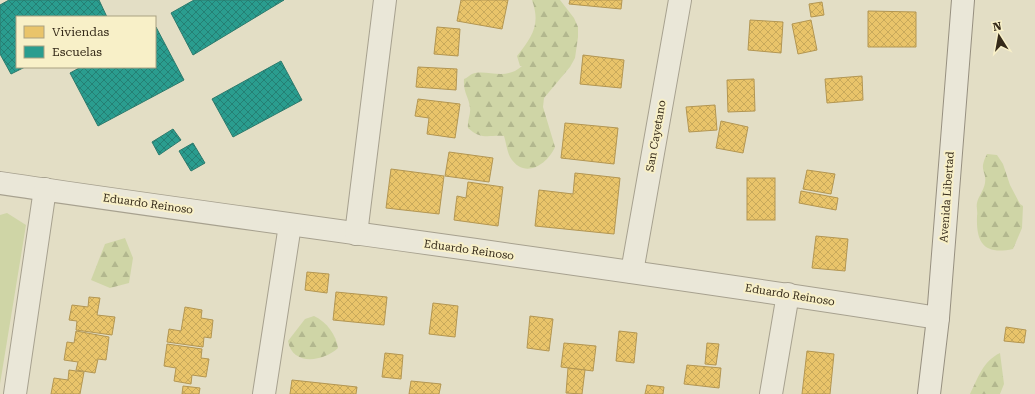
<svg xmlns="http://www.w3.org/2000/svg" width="1035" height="394" viewBox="0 0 1035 394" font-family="'Roboto Serif',serif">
<defs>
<pattern id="forest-firs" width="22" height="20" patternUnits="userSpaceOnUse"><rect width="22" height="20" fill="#cfd5a6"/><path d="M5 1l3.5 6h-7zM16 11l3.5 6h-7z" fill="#b2b78e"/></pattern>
<pattern id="homes-cross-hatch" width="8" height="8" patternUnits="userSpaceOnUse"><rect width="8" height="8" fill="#e9c46a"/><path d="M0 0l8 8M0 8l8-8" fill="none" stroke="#c8a95b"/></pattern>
<pattern id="schools-cross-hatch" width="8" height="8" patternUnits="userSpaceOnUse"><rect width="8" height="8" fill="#2a9d8f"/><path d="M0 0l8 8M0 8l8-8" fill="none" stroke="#258074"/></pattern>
</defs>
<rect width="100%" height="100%" fill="#e3dec5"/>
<polygon fill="#cfd5a6" points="7,213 26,225 0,384 0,215"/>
<g fill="url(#forest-firs)">
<path d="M 532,0 L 560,0 L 574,18 L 578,27 L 578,37 L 575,58 L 570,67 L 544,98 L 543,107 L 555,147 C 547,165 524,180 510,157 C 507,151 506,142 504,136 C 488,135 481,140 468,128 C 467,121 471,114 470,108 C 469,97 463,93 464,79 C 467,78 470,75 472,74 C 487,68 504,82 522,66 L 520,66 L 517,56 C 532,37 541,25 532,0 Z"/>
<path d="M 987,154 L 997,155 L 1003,164 L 1010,185 L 1020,204 L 1023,206 L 1022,228 L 1013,249 C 984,255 976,243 977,216 C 978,212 976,207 977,203 C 978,197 984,190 985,183 C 987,170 978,172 987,154 Z"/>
<polygon points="125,238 133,258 129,283 110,288 91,280 105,244"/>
<path d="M 314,316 C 327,322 336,335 338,348 C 323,362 292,366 288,341 L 305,319 Z"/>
<path d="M 1000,353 L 1004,384 L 1000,394 L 970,394 C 978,378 983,361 1000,353 Z"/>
</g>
<g fill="url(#homes-cross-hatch)" stroke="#b39652">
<polygon points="461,0 508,0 502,29 457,21"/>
<polygon points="570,0 622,0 621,9 569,4"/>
<polygon points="822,2 824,15 811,17 809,4"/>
<polygon points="868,11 916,12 916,47 868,47"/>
<polygon points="750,20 783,22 781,53 748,50"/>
<polygon points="811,20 817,50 798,54 792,24"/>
<polygon points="437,27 460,29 458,56 434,54"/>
<polygon points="583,55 624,60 621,88 580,84"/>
<polygon points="418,67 457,69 456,90 416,87"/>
<polygon points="862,76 863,100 827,103 825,79"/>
<polygon points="754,79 755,111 728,112 727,80"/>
<polygon points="418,99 460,104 455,138 427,134 429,118 415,116"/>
<polygon points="715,105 717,130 689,132 686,107"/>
<polygon points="721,121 748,127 743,153 716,148"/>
<polygon points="565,123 618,128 614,164 561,158"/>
<polygon points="449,152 493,158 489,182 445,176"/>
<polygon points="391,169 444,176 439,214 386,208"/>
<polygon points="807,170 835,174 831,194 803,189"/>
<polygon points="575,173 620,178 614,234 535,226 539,190 573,194"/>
<rect x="747" y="178" width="28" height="42"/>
<polygon points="468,182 503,187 498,226 454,220 457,196 466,198"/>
<polygon points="801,191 838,198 836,210 799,203"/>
<polygon points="816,236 848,239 845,271 812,268"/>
<polygon points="307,272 329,274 327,293 305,290"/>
<polygon points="336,292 387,297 384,325 333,320"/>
<polygon points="89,297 100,298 97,315 115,317 112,335 76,330 77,321 69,320 72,305 88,307"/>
<polygon points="433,303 458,306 455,337 429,334"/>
<polygon points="185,307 202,310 201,318 213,320 211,338 204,337 203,347 167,342 169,329 181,331"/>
<polygon points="530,316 553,319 549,351 527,348"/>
<polygon points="1006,327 1026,330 1024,343 1004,341"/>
<polygon points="76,331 109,337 106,360 98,359 95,373 76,370 78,362 64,360 67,342 74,343"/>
<polygon points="619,331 637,333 634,363 616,361"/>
<polygon points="564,343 596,346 593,371 561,367"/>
<polygon points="707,343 719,344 716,365 705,364"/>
<polygon points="167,344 202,349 201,358 209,359 206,377 192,375 191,384 174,381 176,368 164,366"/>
<polygon points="807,351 834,354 830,394 802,394"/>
<polygon points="385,353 403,355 401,379 382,377"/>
<polygon points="687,365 721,368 719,388 684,384"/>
<polygon points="568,368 585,370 582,394 566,393"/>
<polygon points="69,370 84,372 80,394 51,394 54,378 68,380"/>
<polygon points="292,380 357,387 356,394 290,394"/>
<polygon points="411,381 441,384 439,394 409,394"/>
<polygon points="647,385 664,387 663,394 645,394"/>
<polygon points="183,386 200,388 199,394 182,394"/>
</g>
<g fill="url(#schools-cross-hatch)" stroke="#2d7a6c">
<polygon points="9,0 99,0 107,17 17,17 17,67 25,67 11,74 0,54 0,5"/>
<polygon points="194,0 284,0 193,55 171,13"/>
<polygon points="156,27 184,80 98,126 70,73 81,67 155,67"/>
<polygon points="281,61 302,100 233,137 212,99"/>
<polygon points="173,129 181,140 159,155 152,142"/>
<polygon points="193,143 205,163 191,171 179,151"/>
</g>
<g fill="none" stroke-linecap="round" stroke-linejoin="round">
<defs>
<g id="minor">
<path d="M 0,183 C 312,229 626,268 938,318"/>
<polyline points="356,234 385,0"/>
<polyline points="632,272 680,0"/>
<polyline points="15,394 45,189"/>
<polyline points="264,394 290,225"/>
<polyline points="771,394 788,294"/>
</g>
<polyline id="secondary" points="929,394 938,318 963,0"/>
</defs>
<use href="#minor" stroke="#a7a18f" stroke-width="24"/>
<use href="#secondary" stroke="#979080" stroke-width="24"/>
<use href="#minor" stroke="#eae7d8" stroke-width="22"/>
<use href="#secondary" stroke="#eae7d8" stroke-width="22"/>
</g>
<g text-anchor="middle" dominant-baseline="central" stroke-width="4" stroke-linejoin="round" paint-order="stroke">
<g font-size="11" fill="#352a19" stroke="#f8f0c8">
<text transform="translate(656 136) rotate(-80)">San Cayetano</text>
<text transform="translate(947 197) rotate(-86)">Avenida Libertad</text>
<text transform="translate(148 204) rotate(8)">Eduardo Reinoso</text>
<text transform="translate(469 250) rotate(8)">Eduardo Reinoso</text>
<text transform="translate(790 295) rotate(9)">Eduardo Reinoso</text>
</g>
</g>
<rect x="16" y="16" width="140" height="52" fill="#f8f0c8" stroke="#aaa182"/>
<rect x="24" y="26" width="20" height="12" fill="#e9c46a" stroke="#aaa182"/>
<text x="52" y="36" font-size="12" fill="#352a19">Viviendas</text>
<rect x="24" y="46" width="20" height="12" fill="#2a9d8f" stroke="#aaa182"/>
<text x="52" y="56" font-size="12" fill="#352a19">Escuelas</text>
<g transform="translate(999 36) rotate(349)" stroke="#f8f0c8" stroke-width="3" paint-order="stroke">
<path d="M0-3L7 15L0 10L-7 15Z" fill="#352a19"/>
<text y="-6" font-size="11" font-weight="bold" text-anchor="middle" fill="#352a19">N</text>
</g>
</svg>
